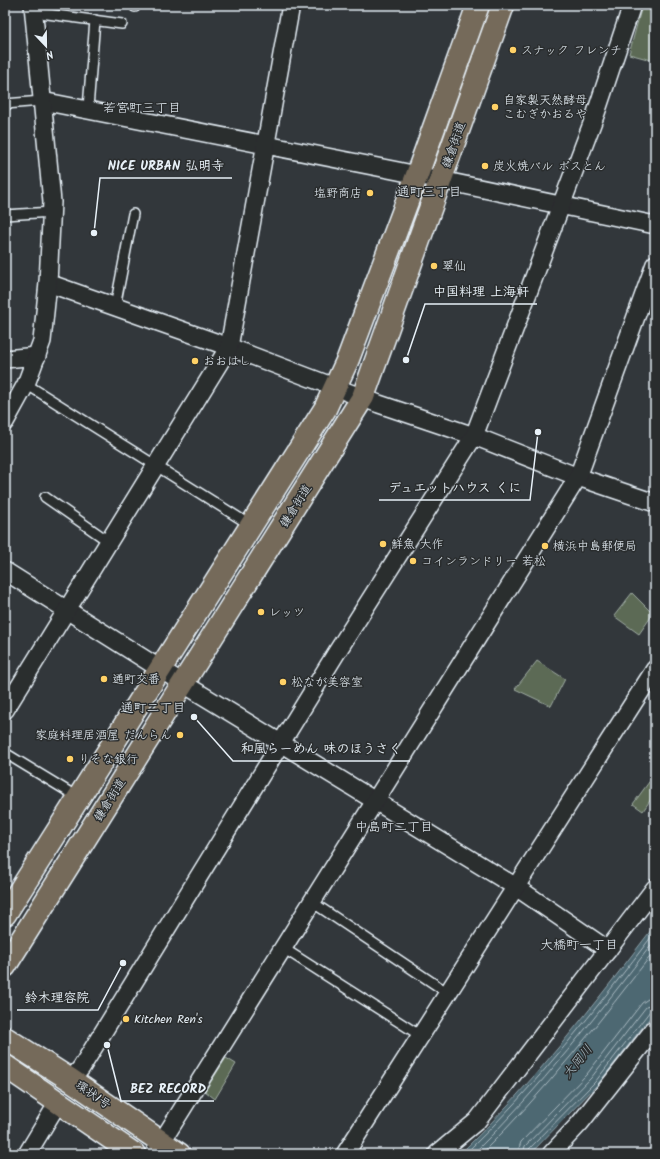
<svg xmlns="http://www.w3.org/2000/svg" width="660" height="1159" viewBox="0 0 660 1159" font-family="Kalam,'Klee One',sans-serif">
<rect width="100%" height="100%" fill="#32373b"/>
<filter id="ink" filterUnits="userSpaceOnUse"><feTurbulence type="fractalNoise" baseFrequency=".025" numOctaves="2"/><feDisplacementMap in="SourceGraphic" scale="8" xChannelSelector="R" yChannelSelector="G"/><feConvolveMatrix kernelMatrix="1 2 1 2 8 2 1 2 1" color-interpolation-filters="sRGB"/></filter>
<g filter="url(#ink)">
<g fill="#5b6b54" stroke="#a2aea6">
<polygon points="642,6 655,7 655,61 629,54"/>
<polygon points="632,593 653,614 639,634 614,616"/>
<polygon points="537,661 565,679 551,706 515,689"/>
<polygon points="652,778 655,780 655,793 643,811 633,804"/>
<polygon points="226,1058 236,1064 215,1099 205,1091"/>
</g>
<path fill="#4d6872" stroke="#8b9fa8" d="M 655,925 L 655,1011 L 598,1084 L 530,1154 L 460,1154 C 532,1085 594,1005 655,925 Z"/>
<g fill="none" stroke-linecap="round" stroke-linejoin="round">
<g stroke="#aabac2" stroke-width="1">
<path d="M 465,1154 C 535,1087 596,1009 655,932"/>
<path d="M 473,1154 C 540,1089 598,1014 655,940"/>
<path d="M 481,1154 C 545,1092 601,1020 655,950"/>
<polyline points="517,1154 521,1142 587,1074 642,1003 648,999 655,998"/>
<polyline points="523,1154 525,1146 591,1078 646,1007 655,1004"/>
<polyline points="528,1154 529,1149 595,1082 650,1011 655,1009"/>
</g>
<defs>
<g id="lane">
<polyline points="135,7 135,5"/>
<polyline points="33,12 122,24"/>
<polyline points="5,104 42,101"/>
<polyline points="88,108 95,20"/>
<polyline points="5,215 52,212"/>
<polyline points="115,307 133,214"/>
<polyline points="26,384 252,526"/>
<polyline points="45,497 108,541"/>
<polyline points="5,753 79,798"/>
<polyline points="312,902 448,993"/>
<polyline points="283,948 421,1036"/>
</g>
<g id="street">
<polyline points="42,101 398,171 655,225"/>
<polyline points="48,283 229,347 379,404 474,436 578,477 655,503"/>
<polyline points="5,359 37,356"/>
<polyline points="5,422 26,384 42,341 48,283 52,202 33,5"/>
<polyline points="5,571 184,684 516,887 608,950"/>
<polyline points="5,710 229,347 291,5"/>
<polyline points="71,1080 81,1068 335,655 474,436 596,113 632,5"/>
<polyline points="27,1154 59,1101"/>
<polyline points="154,1154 578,477 655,264"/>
<polyline points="345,1154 655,669"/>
<polyline points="437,1154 477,1121 655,888"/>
<polyline points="551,1154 580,1123 655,1028"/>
</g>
<g id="primary">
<polyline points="5,914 325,409 348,359 417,175 478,5"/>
<polyline points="5,966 363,397 503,5"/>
<polyline points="5,1038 71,1080 179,1154"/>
<polyline points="5,1066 134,1154"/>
</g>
</defs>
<use href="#lane" stroke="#e8f1f8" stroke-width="12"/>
<use href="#street" stroke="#e8f1f8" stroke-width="20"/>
<use href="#primary" stroke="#e8f1f8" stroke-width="25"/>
<use href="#lane" stroke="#2a2d2e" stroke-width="9"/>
<use href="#street" stroke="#2a2d2e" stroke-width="17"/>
<use href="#primary" stroke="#746a5a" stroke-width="22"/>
</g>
</g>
<g fill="#ffd166" stroke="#2a2d2e" stroke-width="1.5">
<circle cx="513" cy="50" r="4"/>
<circle cx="495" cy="107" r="4"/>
<circle cx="485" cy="166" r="4"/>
<circle cx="370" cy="193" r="4"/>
<circle cx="434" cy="266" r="4"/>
<circle cx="195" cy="361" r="4"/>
<circle cx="383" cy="544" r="4"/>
<circle cx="545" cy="546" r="4"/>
<circle cx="413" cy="561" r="4"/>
<circle cx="261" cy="612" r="4"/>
<circle cx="104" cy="679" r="4"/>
<circle cx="283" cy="682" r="4"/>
<circle cx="180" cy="735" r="4"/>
<circle cx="70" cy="759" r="4"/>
<circle cx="126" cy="1019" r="4"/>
</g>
<g text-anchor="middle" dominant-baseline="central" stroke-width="3" stroke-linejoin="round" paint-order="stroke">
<g font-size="12" fill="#e8f1f8" stroke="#2a2d2e" text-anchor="start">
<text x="521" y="50">スナック フレンチ</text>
<text x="503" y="100">自家製天然酵母<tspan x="503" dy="14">こむぎかおるや</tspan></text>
<text x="493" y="166">炭火焼バル ボスとん</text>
<text x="362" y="193" text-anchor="end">塩野商店</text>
<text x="442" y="266">翠仙</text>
<text x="203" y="361">おおはし</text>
<text x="391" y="544">鮮魚 大作</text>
<text x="553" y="546">横浜中島郵便局</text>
<text x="421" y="561">コインランドリー 若松</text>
<text x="269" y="612">レッツ</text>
<text x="112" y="679">通町交番</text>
<text x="291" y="682">松なが美容室</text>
<text x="172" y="735" text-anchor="end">家庭料理居酒屋 だんらん</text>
<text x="78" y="759">りそな銀行</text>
<text x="134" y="1019">Kitchen Ren's</text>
</g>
<g font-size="12" fill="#e8f1f8" stroke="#2a2d2e">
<text transform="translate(454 145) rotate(-71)">鎌倉街道</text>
<text transform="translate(296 506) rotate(-58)">鎌倉街道</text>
<text transform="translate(110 800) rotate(-58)">鎌倉街道</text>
<text transform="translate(93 1095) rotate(35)">環状1号</text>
</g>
<g font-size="13" fill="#e8f1f8" stroke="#2a2d2e">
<text x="142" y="108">若宮町三丁目</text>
<text x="429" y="192">通町三丁目</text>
<text x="153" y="708">通町二丁目</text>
<text x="394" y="827">中島町二丁目</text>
<text x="579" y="945">大橋町一丁目</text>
</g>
<g font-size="13" font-style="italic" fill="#aabac2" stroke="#2a2d2e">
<text transform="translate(578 1062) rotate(-51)">大岡川</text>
</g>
</g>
<path fill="none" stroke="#e8f1f8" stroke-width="1.5" d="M94 233L100 178H232M406 360L425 304H537M538 432L530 500H379M194 717L233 761H410M123 963L98 1010H17M107 1045L121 1101H214"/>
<g fill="#e8f1f8" stroke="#2a2d2e" stroke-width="1.5">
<circle cx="94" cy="233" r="4"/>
<circle cx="406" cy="360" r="4"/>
<circle cx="538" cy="432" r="4"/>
<circle cx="194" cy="717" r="4"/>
<circle cx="123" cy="963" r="4"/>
<circle cx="107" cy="1045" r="4"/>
</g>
<g font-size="13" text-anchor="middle" font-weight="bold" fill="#e8f1f8" stroke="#2a2d2e" stroke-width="3" stroke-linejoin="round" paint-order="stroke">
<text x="166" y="170">NICE URBAN 弘明寺</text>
<text x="481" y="296">中国料理 上海軒</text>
<text x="455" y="492">デュエットハウス くに</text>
<text x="321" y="753">和風らーめん 味のほうさく</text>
<text x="57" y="1002">鈴木理容院</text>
<text x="168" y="1093">BEZ RECORD</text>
</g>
<rect width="660" height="1159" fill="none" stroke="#2a2d2e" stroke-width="20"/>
<rect x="10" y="10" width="640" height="1139" fill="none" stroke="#e8f1f8" stroke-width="1.5" filter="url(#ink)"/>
<g transform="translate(46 46) rotate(158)" stroke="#2a2d2e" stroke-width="3" paint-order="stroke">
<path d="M0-3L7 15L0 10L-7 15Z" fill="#e8f1f8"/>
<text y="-6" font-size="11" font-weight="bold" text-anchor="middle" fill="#e8f1f8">N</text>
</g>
</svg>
